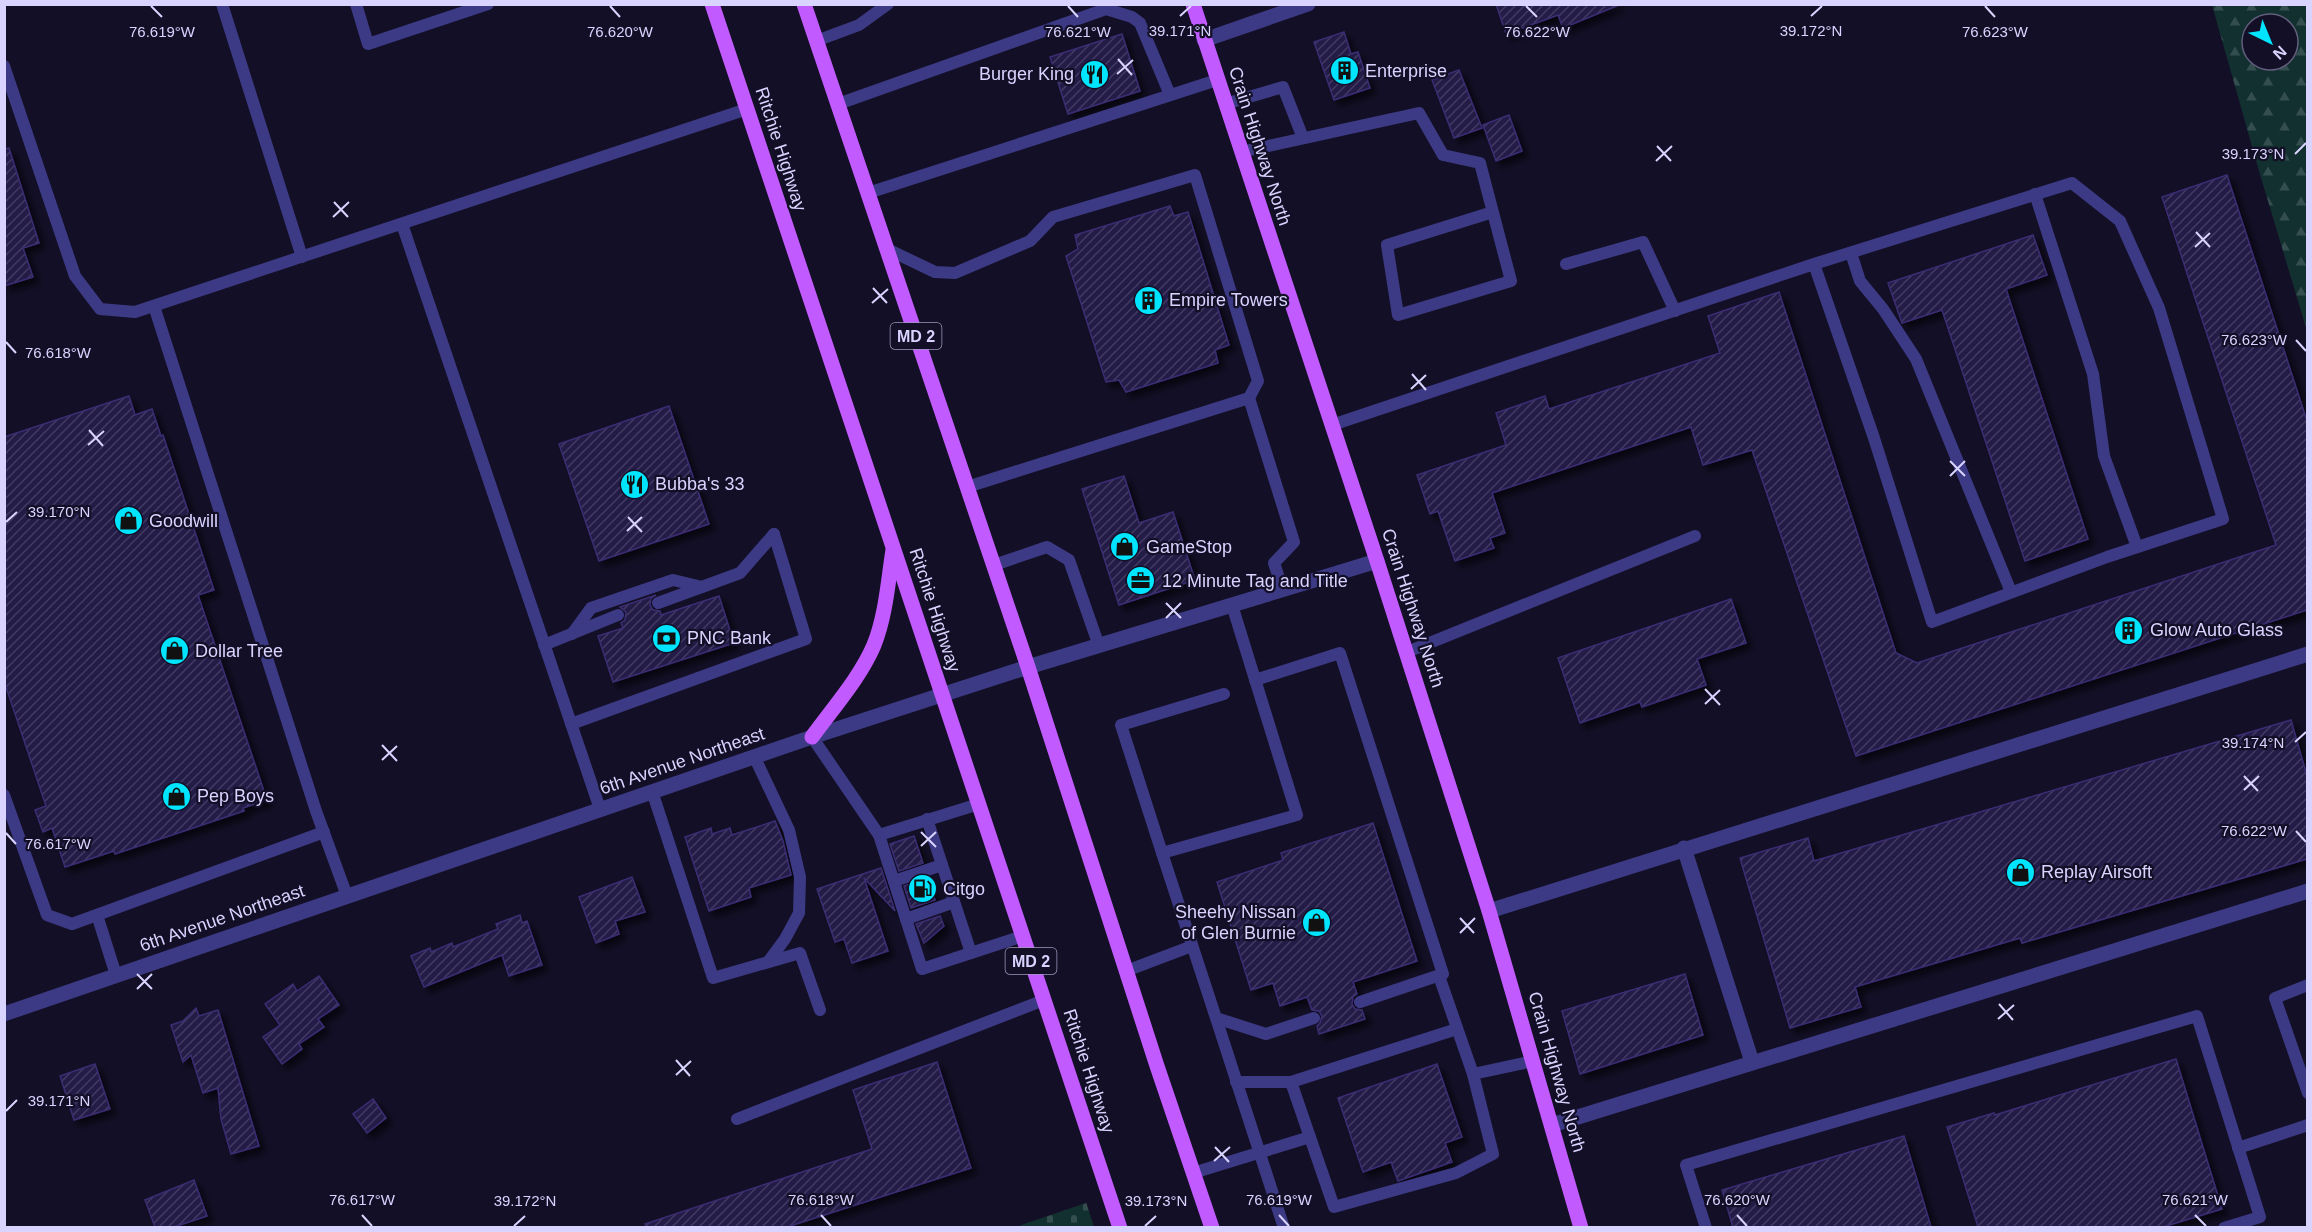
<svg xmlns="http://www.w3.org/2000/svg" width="2312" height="1232" viewBox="0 0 2312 1232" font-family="Helvetica,sans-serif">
<defs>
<pattern id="forest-firs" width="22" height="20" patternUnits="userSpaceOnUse" patternTransform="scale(1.5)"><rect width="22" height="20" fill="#12302f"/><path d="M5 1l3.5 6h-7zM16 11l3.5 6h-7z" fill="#344d4e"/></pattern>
<pattern id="cemetery-stones" width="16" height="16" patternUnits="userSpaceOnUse" patternTransform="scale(1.5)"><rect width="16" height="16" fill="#12302f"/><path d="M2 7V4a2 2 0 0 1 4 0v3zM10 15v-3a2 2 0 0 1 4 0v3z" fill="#344d4e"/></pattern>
<pattern id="building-hatch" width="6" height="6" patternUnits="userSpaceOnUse" patternTransform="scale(1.5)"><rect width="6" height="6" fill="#241b47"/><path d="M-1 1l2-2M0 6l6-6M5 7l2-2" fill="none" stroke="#433b63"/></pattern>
<filter id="shadow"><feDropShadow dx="5.5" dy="5.5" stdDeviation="3" flood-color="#0009"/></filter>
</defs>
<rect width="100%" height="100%" fill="#130f26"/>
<path fill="url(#forest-firs)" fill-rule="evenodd" d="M 2212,5 L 2307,5 L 2307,331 L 2259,171 ZM 2252,24 L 2288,24 L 2288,60 L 2252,60 Z"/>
<polygon fill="url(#cemetery-stones)" points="1086,1202 1094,1227 1015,1227 1086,1203"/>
<g fill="url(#building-hatch)" stroke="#3b2d73" stroke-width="1.5" filter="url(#shadow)">
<polygon points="1496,4 1619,4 1619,5 1563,28 1558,15 1506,34"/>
<polygon points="1344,32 1351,54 1358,52 1370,88 1334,100 1314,42"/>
<polygon points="1122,34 1140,91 1068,114 1050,57"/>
<polygon points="1459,70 1482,128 1454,138 1432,80"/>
<polygon points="1509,115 1522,151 1496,161 1483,125"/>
<polygon points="9,148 39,243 23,248 33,277 4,286 4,149"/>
<polygon points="2227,175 2307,421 2307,610 1856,756 1752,450 1703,465 1691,427 1492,493 1505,533 1490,538 1494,548 1455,561 1438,511 1430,514 1417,475 1506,445 1496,413 1545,396 1549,409 1720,353 1708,316 1779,292 1896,653 1917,663 2276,545 2162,197"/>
<polygon points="1170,206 1174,216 1188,212 1229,345 1215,350 1218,363 1126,392 1119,380 1106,382 1066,256 1078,249 1075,235"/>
<polygon points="2033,235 2047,275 2006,289 2088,539 2025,561 1942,310 1902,323 1888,283"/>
<polygon points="129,396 135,415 152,409 161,436 163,435 214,590 198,595 267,800 243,808 244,811 115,854 114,851 65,867 52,828 43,832 35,810 46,806 4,681 4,437"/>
<polygon points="669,406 709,524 599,561 559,444"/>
<polygon points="1124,476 1139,523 1173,512 1195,580 1119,605 1082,489"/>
<polygon points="656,595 651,598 650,605 653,610 660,611 661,615 719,596 734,643 613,682 598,636 623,628 621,623 625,620 626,612 620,607"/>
<polygon points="1731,599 1746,643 1697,659 1706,685 1642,707 1640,702 1580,723 1558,658"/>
<polygon points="2291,720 2307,776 2307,859 2022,943 2020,938 1855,987 1861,1007 1790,1028 1740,858 1808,838 1814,861"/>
<polygon points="775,821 783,841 791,875 749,888 751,897 709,911 685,837 711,828 712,834 730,828 732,835"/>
<polygon points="1373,823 1417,961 1353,982 1357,994 1353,997 1352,1004 1355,1009 1362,1010 1365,1019 1319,1034 1317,1026 1320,1023 1322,1016 1319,1011 1312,1010 1307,997 1280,1006 1273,983 1251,990 1217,882 1283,860 1281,853"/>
<polygon points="914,836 923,863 899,871 890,844"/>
<polygon points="881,868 895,911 864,878 888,951 852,963 844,939 835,942 817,889"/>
<polygon points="632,877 645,912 615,921 619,934 596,943 579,897"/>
<polygon points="928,878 935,900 911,908 904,886"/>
<polygon points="520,915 522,923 527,921 542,965 509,976 502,955 424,987 411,956 430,948 431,952 452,943 453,947 498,929 496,924"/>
<polygon points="940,916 944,926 924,943 916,924"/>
<polygon points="1685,974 1703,1035 1580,1074 1562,1011"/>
<polygon points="319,976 339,1005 318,1019 324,1027 299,1044 302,1049 282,1064 263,1037 280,1025 265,1004 293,984 297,991"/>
<polygon points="196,1008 199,1016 218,1010 259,1146 231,1154 221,1119 218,1088 203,1093 191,1055 183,1062 171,1025 183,1021"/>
<polygon points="2176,1059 2222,1209 2163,1227 1978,1227 1947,1127 1994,1113 1995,1115"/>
<polygon points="937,1062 971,1168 787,1227 646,1227 645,1224 872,1149 853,1090"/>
<polygon points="95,1064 110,1109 74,1120 60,1076"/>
<polygon points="1437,1064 1462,1137 1445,1143 1452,1162 1398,1181 1391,1162 1363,1172 1338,1098"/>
<polygon points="373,1099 386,1118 367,1133 353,1114"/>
<polygon points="1904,1136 1931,1227 1733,1227 1722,1190"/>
<polygon points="194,1180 207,1216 174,1227 155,1227 145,1200"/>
</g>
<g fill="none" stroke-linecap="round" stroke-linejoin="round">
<g stroke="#3d3a85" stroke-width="12">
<polyline points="222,4 302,257"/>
<polyline points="356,4 368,44 488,4"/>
<polyline points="816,41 859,25 888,4"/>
<polyline points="4,66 75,276 100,309 135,312 747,109"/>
<polyline points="838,104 1106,9 1132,17 1140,23 1170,95"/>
<polyline points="1225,104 1283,87 1303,138"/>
<polyline points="1241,152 1419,113 1443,155 1480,163 1511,281 1398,315 1387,245 1493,212"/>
<polyline points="868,193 1217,80"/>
<polyline points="2035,194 2093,374 2104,456 2137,547"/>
<polyline points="402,224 600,809"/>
<polyline points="887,249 935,272 955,273 1030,241 1053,217 1195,175 1258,381 1249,398"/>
<polyline points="1851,253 1860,281 1883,309 1916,359 2011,592"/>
<polyline points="1566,264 1643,242 1675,311"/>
<polyline points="154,306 316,811 347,896"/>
<polyline points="1332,425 1814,264 2072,183 2120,221 2159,308 2223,519 2107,557 1932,622 1874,438 1814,264"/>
<polyline points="967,487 1249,398 1294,542 1274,563 1283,590"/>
<polyline points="994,565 1047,547 1069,560 1099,646"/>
<polyline points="658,603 740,573 774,534"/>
<polyline points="572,634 591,608 673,580 702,587"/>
<polyline points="544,645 618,615"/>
<polyline points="1407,652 1695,536"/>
<polyline points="1255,680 1340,653 1443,974 1360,1002"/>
<polyline points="1224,694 1121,725 1162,853 1297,815 1232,605"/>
<polyline points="571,724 806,639 774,534"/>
<polyline points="812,737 879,835 922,969 1023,936"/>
<polyline points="754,756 789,830 800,877 799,913 785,939 768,962"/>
<polyline points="652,791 713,978 800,953 820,1010"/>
<polyline points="4,795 47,915 72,924 324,832"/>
<polyline points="927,819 971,953"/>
<polyline points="879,835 979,804"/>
<polyline points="1162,853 1216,1018 1266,1034 1314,1018"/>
<polyline points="894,881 942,865"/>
<polyline points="97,915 116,975"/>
<polyline points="906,919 954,902"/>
<polyline points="1126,971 1192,946"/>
<polyline points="1439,976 1473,1074 1533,1061"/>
<polyline points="2308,985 2275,998 2308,1093"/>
<polyline points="1216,1018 1284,1228"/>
<polyline points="1236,1082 1291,1082 1457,1029"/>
<polyline points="1291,1082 1334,1207 1456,1173 1493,1154 1473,1074"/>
<polyline points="737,1119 1044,1000"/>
<polyline points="2238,1148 2308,1125"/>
<polyline points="1193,1173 1310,1137"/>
<polyline points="1706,1228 1686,1165 2197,1016 2260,1217 2224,1228"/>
</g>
<g stroke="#3d3a85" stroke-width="15">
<polyline points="1204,40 1308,4"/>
<polyline points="1684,848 1752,1062"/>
<polyline points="1489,911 2308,654"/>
<polyline points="4,1014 812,737 1028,667 1377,561"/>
<polyline points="1552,1125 2308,891"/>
</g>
<g stroke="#c25bff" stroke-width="15">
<polyline points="712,4 1120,1228"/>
<polyline points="804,4 1028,667 1157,1066 1212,1228"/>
<polyline points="1193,4 1377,561 1489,911 1581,1228"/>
<path d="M 812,737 C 833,708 860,678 874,645 C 886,615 888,581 893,550"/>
</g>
</g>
<path fill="none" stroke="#d9d4ff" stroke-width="2" d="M 151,6 L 162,17M 610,6 L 620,17M 1068,6 L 1078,17M 1526,6 L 1537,17M 1985,6 L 1995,17M 1180,16 L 1191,6M 1811,16 L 1822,6M 1118,59 L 1132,75M 1117,74 L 1133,60M 1657,146 L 1671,161M 2295,154 L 2306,143M 1656,161 L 1672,146M 334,202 L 348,217M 333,217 L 349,202M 2196,232 L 2210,247M 2195,247 L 2210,233M 873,288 L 887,303M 872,303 L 888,289M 2296,340 L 2306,351M 6,342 L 16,353M 1412,374 L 1426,390M 1411,389 L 1426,375M 89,430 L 103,446M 88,445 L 104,431M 1950,461 L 1965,476M 1950,476 L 1965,461M 628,517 L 642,532M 6,522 L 17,512M 627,531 L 642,517M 1166,603 L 1181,618M 1166,618 L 1181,603M 1705,689 L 1720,705M 1705,704 L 1720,690M 2295,742 L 2306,732M 382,745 L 397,761M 382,760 L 397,746M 2244,776 L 2258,791M 2244,790 L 2259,776M 2296,831 L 2306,842M 921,832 L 936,847M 6,833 L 16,844M 921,846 L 936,832M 1460,918 L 1474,933M 1460,933 L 1475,918M 137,974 L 152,989M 137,989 L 152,974M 1999,1004 L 2013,1020M 1998,1019 L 2014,1005M 676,1060 L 690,1076M 676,1075 L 691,1061M 6,1111 L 17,1100M 1215,1147 L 1229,1162M 1214,1161 L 1230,1147M 362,1215 L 372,1226M 821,1215 L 831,1226M 1279,1215 L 1289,1226M 1737,1215 L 1747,1226M 2195,1215 L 2206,1226M 514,1226 L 525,1216M 1145,1226 L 1156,1216"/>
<defs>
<symbol id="building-disc" viewBox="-11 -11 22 22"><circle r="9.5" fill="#00e5ff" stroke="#130f26"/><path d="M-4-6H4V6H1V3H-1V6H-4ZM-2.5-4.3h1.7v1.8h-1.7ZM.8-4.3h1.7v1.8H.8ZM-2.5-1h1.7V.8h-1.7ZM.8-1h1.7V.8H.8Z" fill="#111"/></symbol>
<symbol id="restaurant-disc" viewBox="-11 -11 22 22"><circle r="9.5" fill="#00e5ff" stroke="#130f26"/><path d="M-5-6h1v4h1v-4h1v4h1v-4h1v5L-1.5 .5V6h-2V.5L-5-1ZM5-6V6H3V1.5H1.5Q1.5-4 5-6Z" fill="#111"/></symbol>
<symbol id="shop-disc" viewBox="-11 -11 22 22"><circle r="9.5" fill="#00e5ff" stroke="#130f26"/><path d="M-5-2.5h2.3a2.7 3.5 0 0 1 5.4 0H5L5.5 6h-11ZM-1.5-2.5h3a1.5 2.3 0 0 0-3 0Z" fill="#111"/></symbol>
<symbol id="office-disc" viewBox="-11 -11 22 22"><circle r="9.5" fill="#00e5ff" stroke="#130f26"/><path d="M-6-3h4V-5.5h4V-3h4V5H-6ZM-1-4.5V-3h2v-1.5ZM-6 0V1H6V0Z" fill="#111"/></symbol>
<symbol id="bank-disc" viewBox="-11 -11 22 22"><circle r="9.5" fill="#00e5ff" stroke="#130f26"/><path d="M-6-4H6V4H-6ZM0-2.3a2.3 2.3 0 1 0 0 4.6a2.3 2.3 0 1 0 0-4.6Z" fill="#111"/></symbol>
<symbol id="fuel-disc" viewBox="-11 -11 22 22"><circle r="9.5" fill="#00e5ff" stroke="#130f26"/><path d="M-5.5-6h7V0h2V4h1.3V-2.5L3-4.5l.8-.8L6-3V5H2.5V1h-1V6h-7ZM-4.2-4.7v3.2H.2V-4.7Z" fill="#111"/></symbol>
</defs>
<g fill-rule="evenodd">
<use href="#building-disc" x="1328" y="54" width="33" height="33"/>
<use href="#restaurant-disc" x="1078" y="58" width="33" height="33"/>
<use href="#building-disc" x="1132" y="284" width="33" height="33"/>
<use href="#restaurant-disc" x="618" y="468" width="33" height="33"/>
<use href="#shop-disc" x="112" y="504" width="33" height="33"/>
<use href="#shop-disc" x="1108" y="530" width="33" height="33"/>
<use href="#office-disc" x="1124" y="564" width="33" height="33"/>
<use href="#building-disc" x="2112" y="614" width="33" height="33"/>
<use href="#bank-disc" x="650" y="622" width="33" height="33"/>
<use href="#shop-disc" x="158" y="634" width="33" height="33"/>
<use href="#shop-disc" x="160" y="780" width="33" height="33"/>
<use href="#shop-disc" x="2004" y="856" width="33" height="33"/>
<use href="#fuel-disc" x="906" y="872" width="33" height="33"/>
<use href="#shop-disc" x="1300" y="906" width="33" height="33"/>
</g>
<g text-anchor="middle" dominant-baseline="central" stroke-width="4.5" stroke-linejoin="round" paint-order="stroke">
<g fill="#130f26" stroke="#9e99be" stroke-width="1.5">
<rect x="890.5" y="323" width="51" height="26" rx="4.5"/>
<rect x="1005.5" y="948" width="51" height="26" rx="4.5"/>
</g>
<g font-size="16" font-weight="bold" fill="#d9d4ff">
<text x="916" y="336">MD 2</text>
<text x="1031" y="961">MD 2</text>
</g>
<g font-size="18" fill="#d9d4ff" stroke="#130f26" text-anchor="start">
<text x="1365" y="71">Enterprise</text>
<text x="1074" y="74" text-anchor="end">Burger King</text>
<text x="1169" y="300">Empire Towers</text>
<text x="655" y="484">Bubba's 33</text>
<text x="149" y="521">Goodwill</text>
<text x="1146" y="547">GameStop</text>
<text x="1162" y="581">12 Minute Tag and Title</text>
<text x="2150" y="630">Glow Auto Glass</text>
<text x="687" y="638">PNC Bank</text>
<text x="195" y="651">Dollar Tree</text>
<text x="197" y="796">Pep Boys</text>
<text x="2041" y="872">Replay Airsoft</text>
<text x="943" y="889">Citgo</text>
<text x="1296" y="912" text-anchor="end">Sheehy Nissan<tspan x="1296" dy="21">of Glen Burnie</tspan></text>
</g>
<g font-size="18" fill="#d9d4ff" stroke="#130f26">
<text transform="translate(1260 146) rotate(72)">Crain Highway North</text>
<text transform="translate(781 149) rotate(72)">Ritchie Highway</text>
<text transform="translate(1413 608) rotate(72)">Crain Highway North</text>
<text transform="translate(935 610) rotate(72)">Ritchie Highway</text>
<text transform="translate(682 761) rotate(-19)">6th Avenue Northeast</text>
<text transform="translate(222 918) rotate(-19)">6th Avenue Northeast</text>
<text transform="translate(1089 1071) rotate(72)">Ritchie Highway</text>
<text transform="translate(1557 1072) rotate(74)">Crain Highway North</text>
</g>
</g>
<g font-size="15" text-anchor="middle" fill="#d9d4ff" stroke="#130f26" stroke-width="4.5" stroke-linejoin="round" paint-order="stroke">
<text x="1180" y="36">39.171°N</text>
<text x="1811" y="36">39.172°N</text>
<text x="162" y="37">76.619°W</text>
<text x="620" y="37">76.620°W</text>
<text x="1078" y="37">76.621°W</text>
<text x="1537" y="37">76.622°W</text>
<text x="1995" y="37">76.623°W</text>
<text x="2253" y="159">39.173°N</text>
<text x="2254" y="345">76.623°W</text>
<text x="58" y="358">76.618°W</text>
<text x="59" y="517">39.170°N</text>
<text x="2253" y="748">39.174°N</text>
<text x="2254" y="836">76.622°W</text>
<text x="58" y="849">76.617°W</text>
<text x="59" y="1106">39.171°N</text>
<text x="362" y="1205">76.617°W</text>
<text x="821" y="1205">76.618°W</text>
<text x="1279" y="1205">76.619°W</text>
<text x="1737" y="1205">76.620°W</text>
<text x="2195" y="1205">76.621°W</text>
<text x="525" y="1206">39.172°N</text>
<text x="1156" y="1206">39.173°N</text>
</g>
<rect width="2312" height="1232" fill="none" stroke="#d9d4ff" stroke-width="12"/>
<g transform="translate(2270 42) rotate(137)"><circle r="28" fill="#130f26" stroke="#625e7d" stroke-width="1.5"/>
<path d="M0-4.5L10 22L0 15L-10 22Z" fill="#00e5ff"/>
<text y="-9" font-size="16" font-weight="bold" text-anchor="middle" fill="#d9d4ff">N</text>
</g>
</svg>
